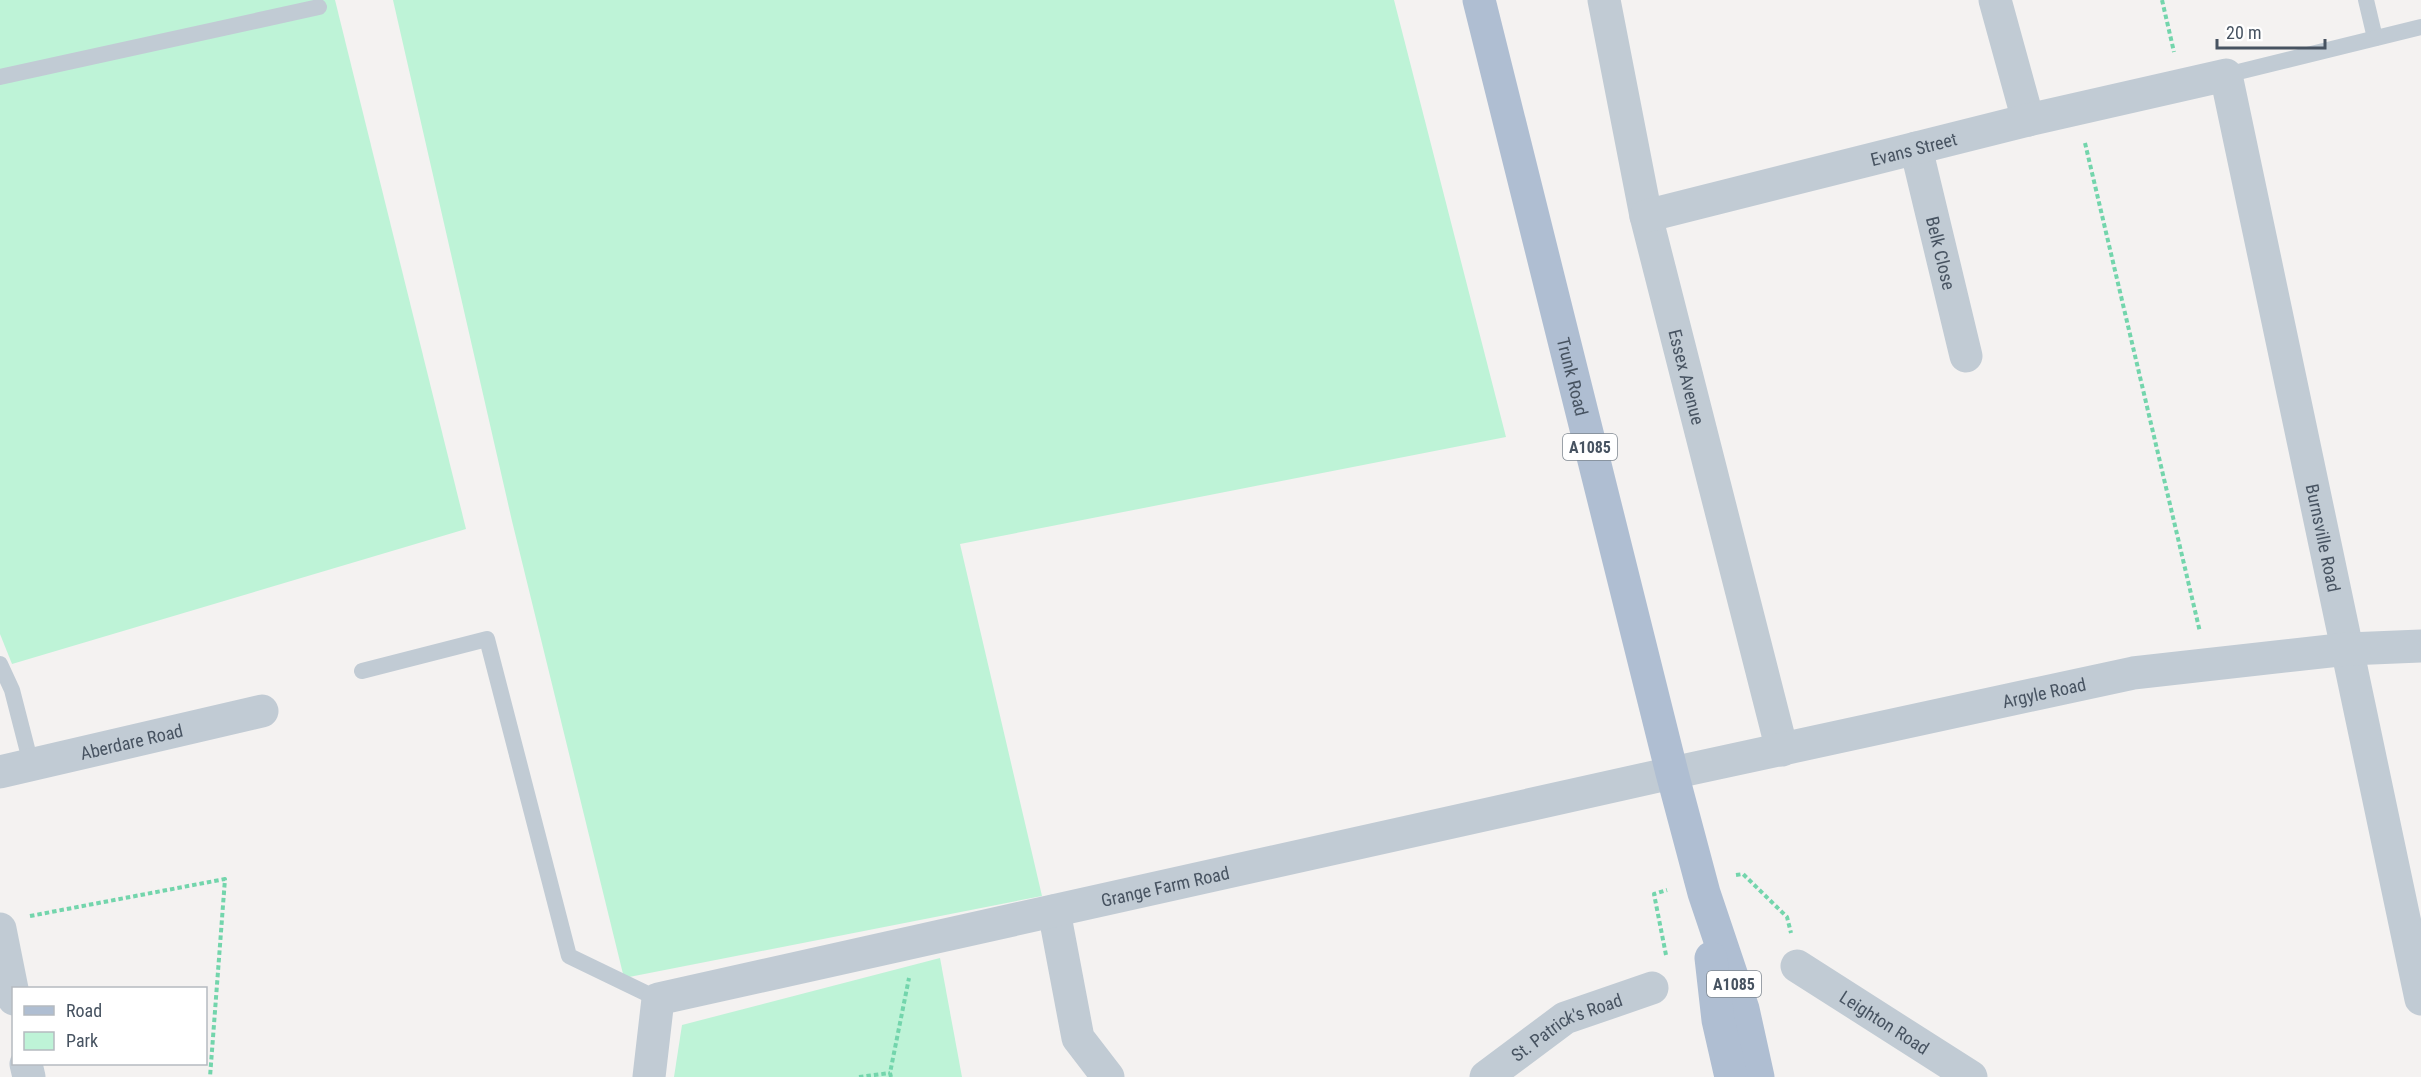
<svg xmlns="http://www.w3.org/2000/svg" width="2421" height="1077" viewBox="0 0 2421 1077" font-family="'Roboto Condensed',sans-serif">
<rect width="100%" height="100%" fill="#f4f2f1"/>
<g fill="#bef3d7">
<polygon points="0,0 335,0 466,529 12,664 0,634"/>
<polygon points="393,0 1394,0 1506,437 960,544 1042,896 624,978 512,521"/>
<polygon points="940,958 962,1077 674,1077 682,1025"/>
</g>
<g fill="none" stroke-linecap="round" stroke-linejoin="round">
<g stroke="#73d5ac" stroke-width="4" stroke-dasharray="4.5 3" stroke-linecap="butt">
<polyline points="2162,0 2174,52"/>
<polyline points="2085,143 2200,632"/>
<polyline points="1736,875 1743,874 1787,917 1791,933"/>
<polyline points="30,916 225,879 210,1077"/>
<polyline points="1666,955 1654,894 1667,890"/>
<polyline points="859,1077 890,1073"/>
<polyline points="891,1077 890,1073 909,978"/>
</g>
<g stroke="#c1cbd4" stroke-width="16">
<polyline points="2366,0 2375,38"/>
<polyline points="2226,75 2421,27"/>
<polyline points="0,77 319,7"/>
<polyline points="0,664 12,690 31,764"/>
<polyline points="362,671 487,639 569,956 658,999"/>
</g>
<g stroke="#c1cbd4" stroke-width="33">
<path id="s1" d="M 1604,0 L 1646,216 L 1782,750"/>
<polyline points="1995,0 2028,120"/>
<path id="s2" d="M 1916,148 L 1966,356"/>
<path id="s3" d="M 1646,216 L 2028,120 L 2226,75 L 2421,999"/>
<path id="s4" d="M 0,772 L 262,711"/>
<polyline points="1054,911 1078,1038 1108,1077"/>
<polyline points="0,929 14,999"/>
<path id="s5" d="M 1797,966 L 1971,1077"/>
<polyline points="26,1064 29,1077"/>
<path id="s6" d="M 649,1077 L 658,999 L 1672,773 L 2133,673 L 2348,649 L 2421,646"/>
<path id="s7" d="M 1486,1077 L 1565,1018 L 1652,988"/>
</g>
<g stroke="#afbed2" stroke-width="33">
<path id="s8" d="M 1479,0 L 1672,773 L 1704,893 L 1743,1009 L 1758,1077"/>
<polyline points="1711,958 1718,1020 1731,1077"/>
</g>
</g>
<g text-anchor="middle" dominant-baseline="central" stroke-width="5" stroke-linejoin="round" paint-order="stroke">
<g fill="#fff" stroke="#7e8790" stroke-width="1.5">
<rect x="1563" y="434" width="54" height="26" rx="4.5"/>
<rect x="1707" y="971" width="54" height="26" rx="4.5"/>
</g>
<g font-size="16" font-weight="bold" fill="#475361">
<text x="1590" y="447">A1085</text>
<text x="1734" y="984">A1085</text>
</g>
<g font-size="18" fill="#475361" stroke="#fff">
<text stroke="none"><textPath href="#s3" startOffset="276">Evans Street</textPath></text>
<text stroke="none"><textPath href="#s2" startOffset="108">Belk Close</textPath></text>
<text stroke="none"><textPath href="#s1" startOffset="386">Essex Avenue</textPath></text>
<text stroke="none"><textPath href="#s8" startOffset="388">Trunk Road</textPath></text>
<text stroke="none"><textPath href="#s3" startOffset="1070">Burnsville Road</textPath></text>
<text stroke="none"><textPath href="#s6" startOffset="1498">Argyle Road</textPath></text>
<text stroke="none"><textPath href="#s4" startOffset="135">Aberdare Road</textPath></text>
<text stroke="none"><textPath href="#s6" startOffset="598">Grange Farm Road</textPath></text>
<text stroke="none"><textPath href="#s5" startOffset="104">Leighton Road</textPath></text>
<text stroke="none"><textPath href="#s7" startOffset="96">St. Patrick's Road</textPath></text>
</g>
</g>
<rect x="12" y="987" width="195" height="78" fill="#ffffff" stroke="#b5bac0" stroke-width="1.5"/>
<rect x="24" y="1006" width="30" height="9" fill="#afbed2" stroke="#b5bac0" stroke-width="1.5"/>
<text x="66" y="1017" font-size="18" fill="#475361">Road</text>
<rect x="24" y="1032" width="30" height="18" fill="#bef3d7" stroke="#b5bac0" stroke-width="1.5"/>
<text x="66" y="1047" font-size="18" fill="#475361">Park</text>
<path d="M2217 39v9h108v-9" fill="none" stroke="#475361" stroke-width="3"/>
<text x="2226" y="39" font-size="18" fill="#475361" stroke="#ffffff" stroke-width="4.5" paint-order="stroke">20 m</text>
</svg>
